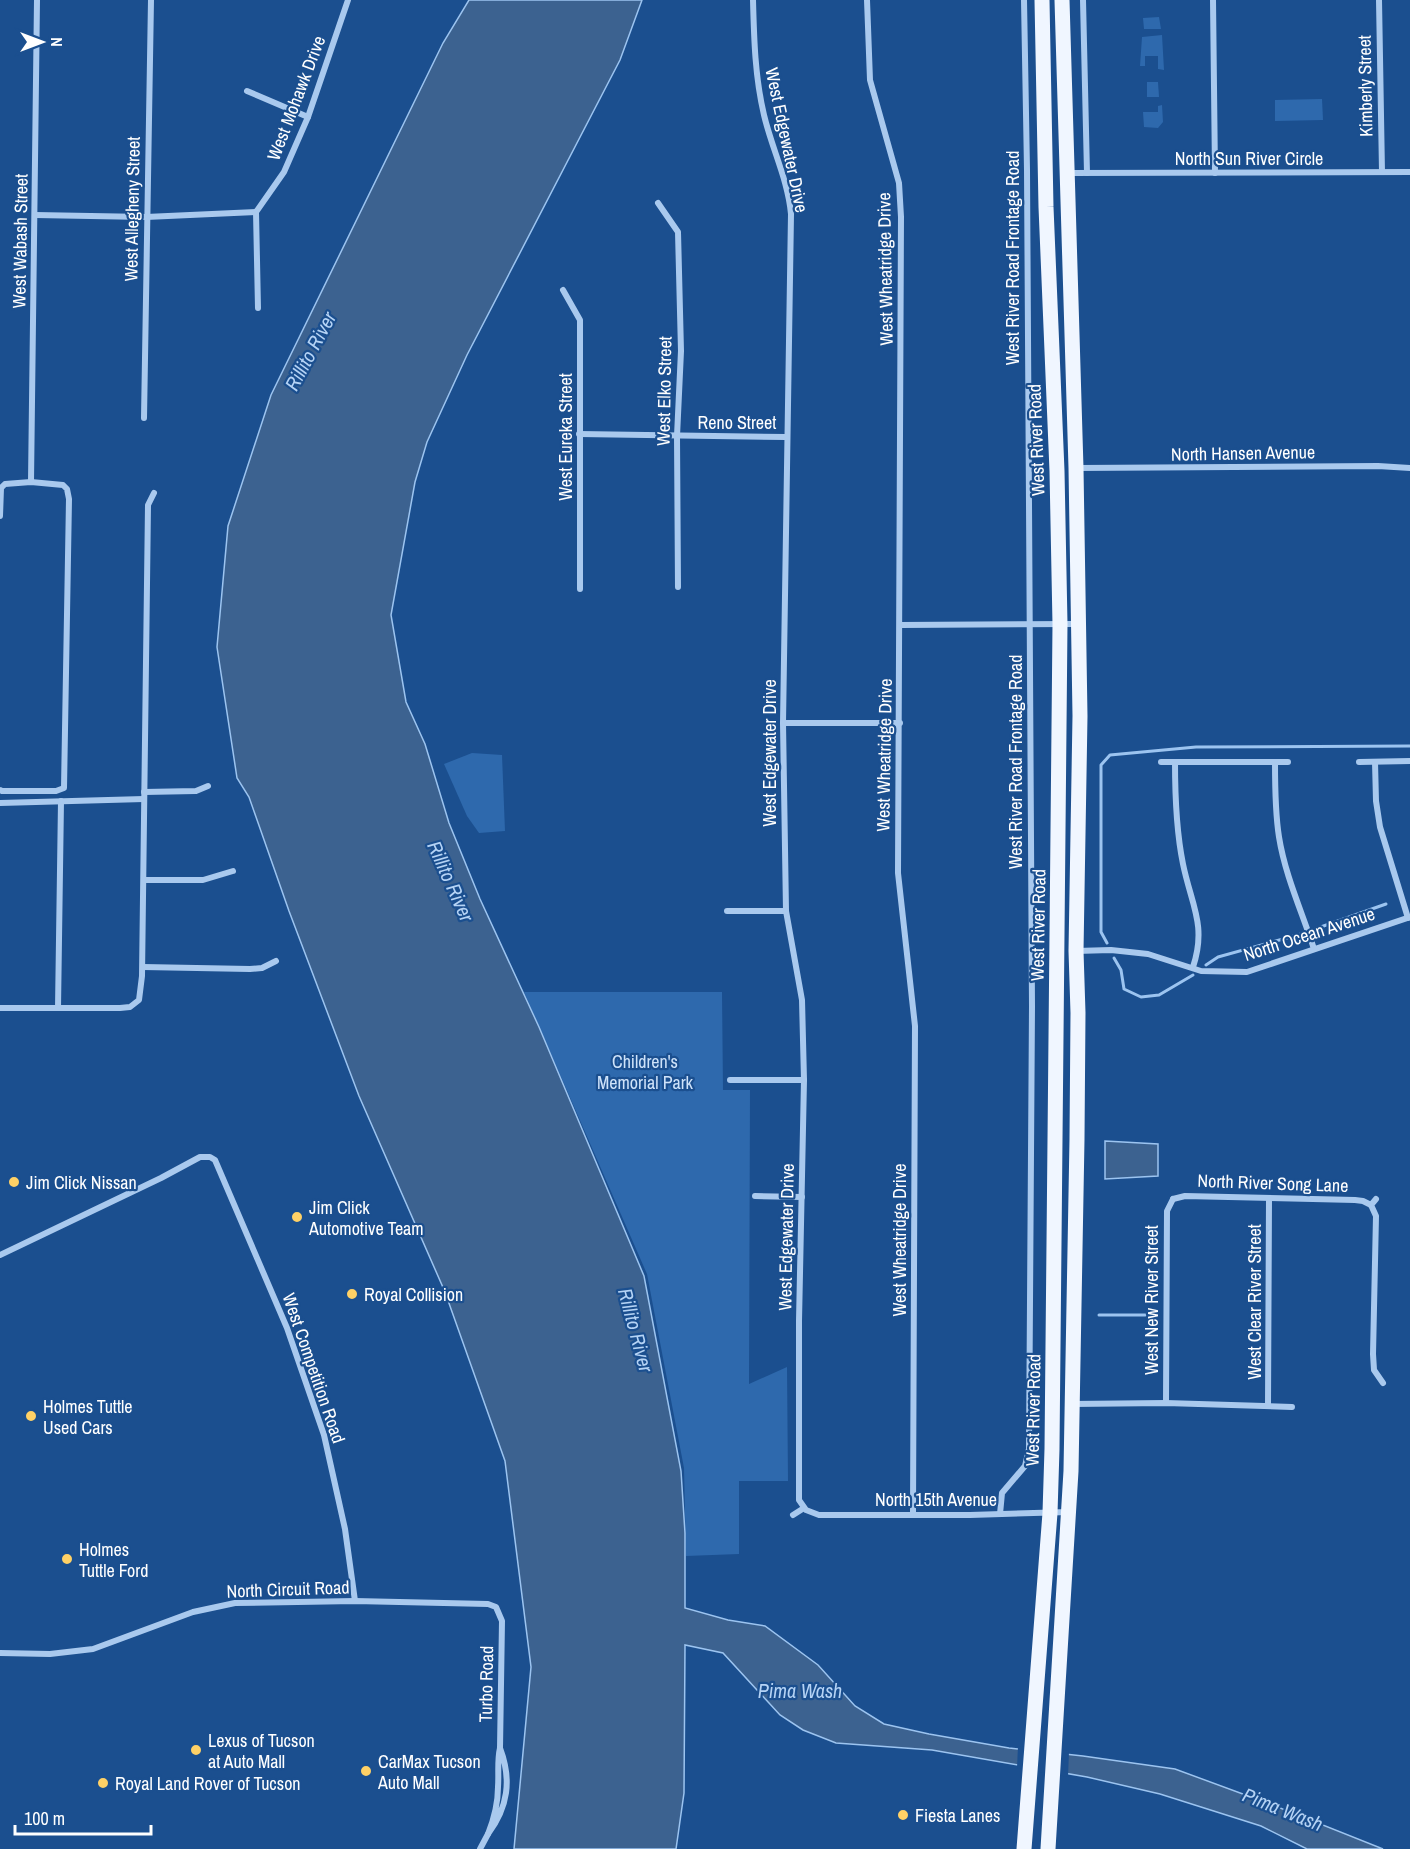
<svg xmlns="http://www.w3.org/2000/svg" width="1410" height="1849" viewBox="0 0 1410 1849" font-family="'Archivo Narrow',sans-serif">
<rect width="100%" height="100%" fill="#1b4f8f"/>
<g fill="#2e69ad">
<polygon points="1159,17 1161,29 1144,29 1143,18"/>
<polygon points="1162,35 1164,70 1158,69 1158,56 1145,56 1145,66 1140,66 1142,37"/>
<polygon points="1147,82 1158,82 1159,97 1147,97"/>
<polygon points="1322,99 1323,120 1275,121 1275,100"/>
<polygon points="1162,105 1163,122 1158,128 1144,127 1143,112 1158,112 1158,106"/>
<polygon points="472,753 502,755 505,831 479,833 467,816 444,764"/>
<polygon points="524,992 722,992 723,1090 750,1090 749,1384 787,1367 788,1481 739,1481 739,1554 686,1556 684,1468 647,1274"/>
</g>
<g fill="#3c6290" stroke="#9cc4f0" stroke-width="1.5">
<polygon points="469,0 642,0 620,60 467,355 427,442 415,482 391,615 406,702 425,744 449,823 480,899 539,1027 644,1276 681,1471 685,1533 685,1608 728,1620 765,1626 818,1665 855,1706 884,1724 929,1734 1009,1748 1083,1756 1175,1769 1270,1804 1383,1849 1307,1849 1261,1826 1160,1794 1087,1777 932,1750 836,1743 803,1730 780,1715 723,1653 685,1645 684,1793 676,1849 514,1849 531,1667 505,1461 445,1292 359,1096 289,911 249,797 237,778 217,647 228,526 271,395 443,43"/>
<polygon points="1105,1141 1158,1144 1158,1176 1105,1179"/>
</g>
<polygon fill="#1b4f8f" points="1018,1746 1069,1751 1068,1777 1017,1768"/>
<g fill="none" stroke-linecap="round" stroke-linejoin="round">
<g stroke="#9cc4f0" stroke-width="3">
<polyline points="1315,929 1386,904"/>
<polyline points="1107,943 1101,932 1101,765 1110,755 1196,747 1410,746"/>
<polyline points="1114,958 1121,970 1124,989 1141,997 1159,995 1193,975"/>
<polyline points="1206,965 1218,957 1301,934"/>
<polyline points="1099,1315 1158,1315"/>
</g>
<g stroke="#a9c9ee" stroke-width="6">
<path d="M 753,0 C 754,39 755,77 764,115 C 772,149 788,180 791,214 L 783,723 L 786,911 L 802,1000 L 804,1080 L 799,1321 L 799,1500 L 806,1510 L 819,1515 L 970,1515 L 1069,1512"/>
<polyline points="867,0 870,80 899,183 901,217 898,873 915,1026 913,1513"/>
<polyline points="1083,0 1087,173"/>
<polyline points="1213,0 1215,173"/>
<polyline points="1379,0 1382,172"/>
<polyline points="247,91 308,117"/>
<polyline points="1069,173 1410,172"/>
<polyline points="658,203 678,232 681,351 677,436 678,587"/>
<polyline points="35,215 146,217 256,212"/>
<polyline points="563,290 580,320 580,589"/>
<polyline points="258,308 256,212 284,172 308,117 348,0"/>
<polyline points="144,418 151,0"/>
<polyline points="579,434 786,437"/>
<polyline points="1078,468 1378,466 1410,468"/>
<polyline points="31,482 37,0"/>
<polyline points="0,516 1,488 5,484 31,482 63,485 67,489 69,499 64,788 56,791 2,791 0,790"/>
<polyline points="900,625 1077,624"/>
<polyline points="783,723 900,723"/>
<polyline points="1161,762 1288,762"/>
<path d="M 1175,762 C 1175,796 1176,830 1183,864 C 1191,904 1207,925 1193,967"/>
<path d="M 1275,762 C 1275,787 1275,812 1279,837 C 1285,875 1302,912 1314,949"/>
<polyline points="1359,762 1410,761"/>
<polyline points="1375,762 1376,801 1380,827 1408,918"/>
<polyline points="144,792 196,791 208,786"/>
<polyline points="0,803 144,799"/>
<polyline points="144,880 203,880 233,871"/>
<polyline points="727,911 786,911"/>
<polyline points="1076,951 1111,950 1148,954 1201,971 1247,972 1410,917"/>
<polyline points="143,967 250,969 262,968 276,961"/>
<polyline points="0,1008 120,1008 130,1007 139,1000 142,976 148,505 154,493"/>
<polyline points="58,1008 61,801"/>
<polyline points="730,1080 804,1080"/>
<polyline points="755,1196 802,1197"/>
<polyline points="1173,1199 1185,1196 1355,1200 1363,1201 1371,1205"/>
<polyline points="1376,1199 1371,1205 1376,1216 1373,1354 1374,1370 1383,1383"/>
<polyline points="0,1255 161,1178 200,1157 210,1157 215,1160 287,1328 324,1435 345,1529 355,1601"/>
<polyline points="1166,1403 1167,1211 1173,1199"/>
<polyline points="1072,1404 1166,1403 1292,1407"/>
<polyline points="1268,1405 1269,1199"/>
<polyline points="1000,1514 1002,1493 1025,1466 1029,1449 1032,1006 1027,170 1024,0"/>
<polyline points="793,1515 804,1508"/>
<path d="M 0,1653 L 50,1654 L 93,1649 L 193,1612 L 235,1603 L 355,1601 L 488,1604 L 496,1607 L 502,1621 L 500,1748 C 497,1761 499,1773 498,1787 C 498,1804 494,1819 488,1834 C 508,1807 512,1780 500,1748"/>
<polyline points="480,1849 488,1834"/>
</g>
<g stroke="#f0f6ff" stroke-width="15">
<polyline points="1024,1849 1050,1513 1052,1449 1060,624 1057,471 1046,207 1042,0"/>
<polyline points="1048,1849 1071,1471 1077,1139 1078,1013 1076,951 1080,716 1076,468 1062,0"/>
</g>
</g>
<g fill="#ffd166" stroke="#1b4f8f" stroke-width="2">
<circle cx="14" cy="1182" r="6"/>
<circle cx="297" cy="1217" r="6"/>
<circle cx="352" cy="1294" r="6"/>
<circle cx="31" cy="1416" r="6"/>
<circle cx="67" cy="1559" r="6"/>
<circle cx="196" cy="1750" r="6"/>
<circle cx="366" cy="1771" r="6"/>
<circle cx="103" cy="1783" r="6"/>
<circle cx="903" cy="1815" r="6"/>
</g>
<g text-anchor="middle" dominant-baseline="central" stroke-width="4.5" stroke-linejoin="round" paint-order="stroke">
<g font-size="18" fill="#fff" stroke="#1b4f8f">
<text transform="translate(1365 86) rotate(-91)">Kimberly Street</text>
<text transform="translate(296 98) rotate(-69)">West Mohawk Drive</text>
<text transform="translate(787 140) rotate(78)">West Edgewater Drive</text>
<text x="1249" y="158">North Sun River Circle</text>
<text transform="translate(132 209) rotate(-89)">West Allegheny Street</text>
<text transform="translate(20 241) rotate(-89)">West Wabash Street</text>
<text transform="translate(1012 258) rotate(-90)">West River Road Frontage Road</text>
<text transform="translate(885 269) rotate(-91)">West Wheatridge Drive</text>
<text transform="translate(664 391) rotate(-89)">West Elko Street</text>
<text x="737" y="422">Reno Street</text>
<text transform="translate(565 437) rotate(-90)">West Eureka Street</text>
<text transform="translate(1036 440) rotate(-92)">West River Road</text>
<text transform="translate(1243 453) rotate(-1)">North Hansen Avenue</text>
<text transform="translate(769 753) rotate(-90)">West Edgewater Drive</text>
<text transform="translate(884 755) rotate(-89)">West Wheatridge Drive</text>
<text transform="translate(1015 762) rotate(-90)">West River Road Frontage Road</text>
<text transform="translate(1038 925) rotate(-89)">West River Road</text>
<text transform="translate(1309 934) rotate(-18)">North Ocean Avenue</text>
<text transform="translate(1273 1183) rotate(2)">North River Song Lane</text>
<text transform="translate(786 1237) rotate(-89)">West Edgewater Drive</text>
<text transform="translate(899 1240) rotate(-90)">West Wheatridge Drive</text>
<text transform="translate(1151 1300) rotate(-90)">West New River Street</text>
<text transform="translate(1254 1302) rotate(-90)">West Clear River Street</text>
<text transform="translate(314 1368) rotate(71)">West Competition Road</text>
<text transform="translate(1033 1410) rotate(-89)">West River Road</text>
<text x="936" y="1499">North 15th Avenue</text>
<text transform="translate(288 1589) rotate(-2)">North Circuit Road</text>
<text transform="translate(486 1684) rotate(-89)">Turbo Road</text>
</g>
<g font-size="18" fill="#cfe3fa" stroke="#1b4f8f">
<text x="645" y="1061">Children's<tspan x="645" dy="21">Memorial Park</tspan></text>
</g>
<g font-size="18" fill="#fff" stroke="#1b4f8f" text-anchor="start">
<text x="26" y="1182">Jim Click Nissan</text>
<text x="309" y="1207">Jim Click<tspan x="309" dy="21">Automotive Team</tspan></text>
<text x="364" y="1294">Royal Collision</text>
<text x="43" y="1406">Holmes Tuttle<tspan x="43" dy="21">Used Cars</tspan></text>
<text x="79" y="1549">Holmes<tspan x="79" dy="21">Tuttle Ford</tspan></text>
<text x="208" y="1740">Lexus of Tucson<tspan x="208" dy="21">at Auto Mall</tspan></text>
<text x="378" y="1761">CarMax Tucson<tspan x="378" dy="21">Auto Mall</tspan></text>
<text x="115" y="1783">Royal Land Rover of Tucson</text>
<text x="915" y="1815">Fiesta Lanes</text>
</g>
<g font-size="20" font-style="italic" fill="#b5d3f5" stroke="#1b4f8f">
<text transform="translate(310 351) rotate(-62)">Rillito River</text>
<text transform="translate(451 881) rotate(66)">Rillito River</text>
<text transform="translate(636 1330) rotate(75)">Rillito River</text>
<text x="800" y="1690">Pima Wash</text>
<text transform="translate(1283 1809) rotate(22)">Pima Wash</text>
</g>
</g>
<g transform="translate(42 42) rotate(90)" stroke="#1b4f8f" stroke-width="4.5" paint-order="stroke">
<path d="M0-4.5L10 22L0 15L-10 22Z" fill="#ffffff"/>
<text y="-9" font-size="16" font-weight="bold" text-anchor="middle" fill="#ffffff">N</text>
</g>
<path d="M15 1825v9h136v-9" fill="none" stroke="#ffffff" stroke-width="3"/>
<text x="24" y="1825" font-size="18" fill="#ffffff" stroke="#1b4f8f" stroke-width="4.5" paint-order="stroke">100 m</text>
</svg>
